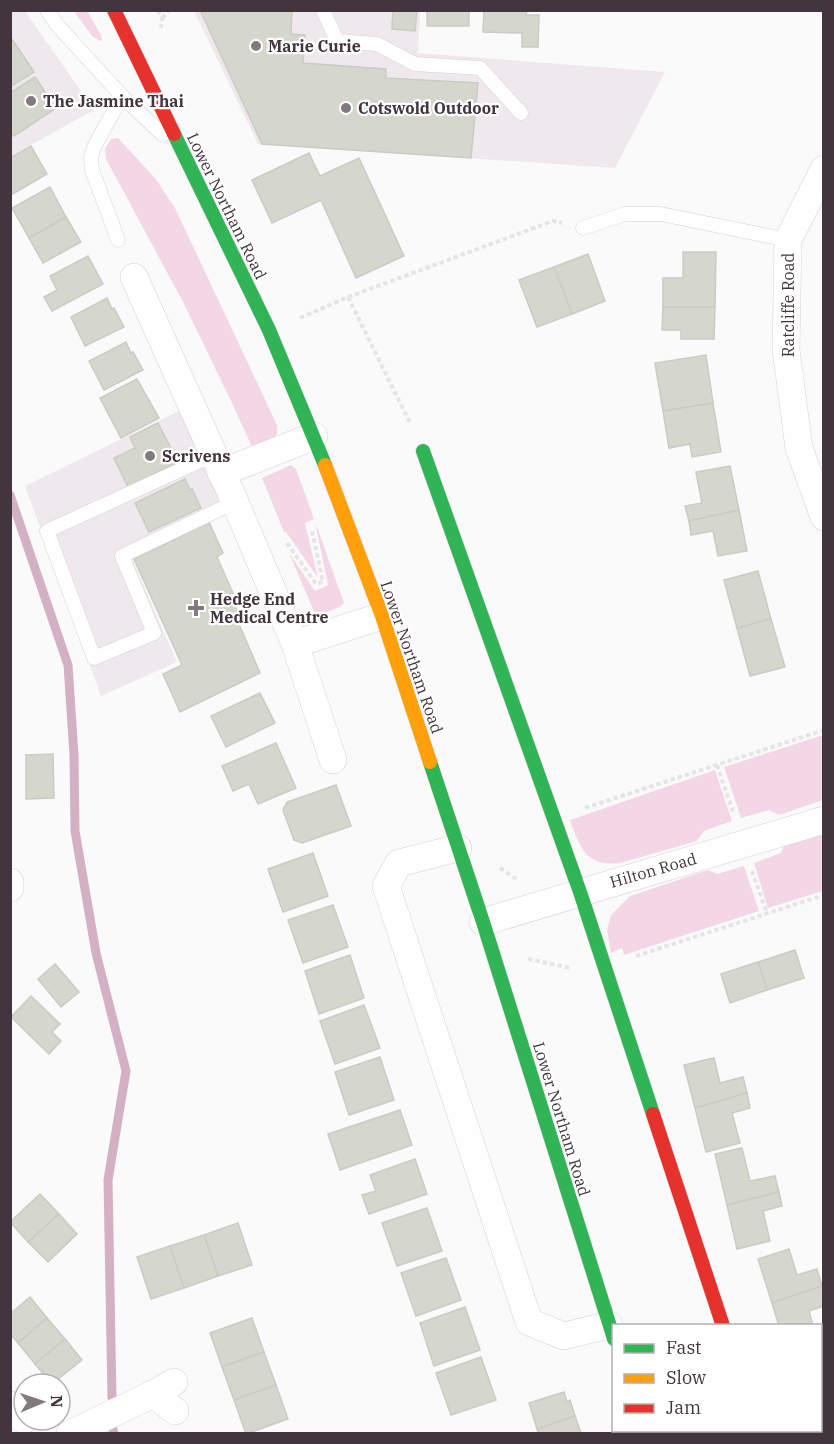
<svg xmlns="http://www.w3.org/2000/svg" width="834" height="1444" viewBox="0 0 834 1444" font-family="'IBM Plex Serif',serif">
<rect width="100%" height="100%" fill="#fafafa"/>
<g fill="#efe9ed">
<polygon points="11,11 25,11 94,110 11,156"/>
<polygon points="194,11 420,11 418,53 665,72 615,168 258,144"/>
<polygon points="189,406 233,501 128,550 177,662 101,696 25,486"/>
</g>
<g fill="#f3d7e7">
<polygon points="74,11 87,11 101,35 102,40 100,41 92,36"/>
<polygon points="118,138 155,178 175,208 277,425 277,434 273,439 253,449 232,403 183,302 106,159 105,149 111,139"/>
<polygon points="291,465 296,469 314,519 305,523 318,578 286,532 284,532 262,478"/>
<polygon points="316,527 317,527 344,603 340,607 316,616 289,553 315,591 328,585"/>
<polygon points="823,735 823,800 779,815 769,810 741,818 724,767"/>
<path d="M 715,770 L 732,821 L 704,831 L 697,841 L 620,863 C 586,867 580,848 570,820 Z"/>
<polygon points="823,831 823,891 768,908 754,863 781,853 785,843"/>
<polygon points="744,866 759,911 624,955 622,948 611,953 607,930 611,915 630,896 708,870 717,874"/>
</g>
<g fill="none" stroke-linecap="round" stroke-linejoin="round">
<g stroke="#d4b0c5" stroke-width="9">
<polyline points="10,495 68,665 74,755 75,831 96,953 126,1071 108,1180 112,1398"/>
<polyline points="113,1429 114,1434"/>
</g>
</g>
<g fill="#d6d7cc" stroke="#cacbc4" stroke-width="1.5">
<polygon points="200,10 292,10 291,34 305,35 303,63 386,69 386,78 478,83 471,158 262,144"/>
<polygon points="393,10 417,10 415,31 392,29"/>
<rect x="427" y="10" width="42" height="16"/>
<polygon points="484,10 527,10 526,15 539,15 538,47 522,47 522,33 483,32"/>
<polygon points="10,36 34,72 10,87"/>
<polygon points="35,77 56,108 14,136 10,131 10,93"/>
<polygon points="31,146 47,174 11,195 10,158"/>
<polygon points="309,153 320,176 359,158 404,256 356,278 321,200 272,223 252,180"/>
<polygon points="50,187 66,217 29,238 12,208"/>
<polygon points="66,217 81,242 43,263 29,238"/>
<polygon points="683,252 716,252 715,307 663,307 663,278 683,278"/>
<polygon points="588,254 605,301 572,314 554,267"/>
<polygon points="88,256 103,284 52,311 44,297 57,290 50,276"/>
<polygon points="554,267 572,314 537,327 519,280"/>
<polygon points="107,298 112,309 114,308 124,327 85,346 71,317"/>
<polygon points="663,307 715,307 714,339 681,339 681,330 662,330"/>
<polygon points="126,342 131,353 133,352 143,370 104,390 89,361"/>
<polygon points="706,355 713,403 663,411 655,363"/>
<polygon points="137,379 159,418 121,438 100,398"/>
<polygon points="713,403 721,452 692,457 690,444 669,448 663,411"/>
<polygon points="158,423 178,462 128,487 114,458 135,448 130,437"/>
<polygon points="730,466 739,510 689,521 685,506 702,503 696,472"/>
<polygon points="185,479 190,490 192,489 201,508 149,532 135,503"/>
<polygon points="739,510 747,551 718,556 713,531 691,535 689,521"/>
<polygon points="209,522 223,553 217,557 233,593 230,594 242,622 239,624 260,673 180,712 163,674 182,665 134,559"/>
<polygon points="758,571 771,619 737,628 724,580"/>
<polygon points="771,619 785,667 750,676 737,628"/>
<polygon points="260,693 275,723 226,747 211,716"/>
<polygon points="276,743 296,788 258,804 249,784 233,791 222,766"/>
<polygon points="53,754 54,798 26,799 26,755"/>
<polygon points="336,785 351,826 302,843 294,840 283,810 287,802"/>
<polygon points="313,853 328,896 283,912 268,869"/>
<polygon points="333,905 348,947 303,963 288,920"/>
<polygon points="795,950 804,978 767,990 758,962"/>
<polygon points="350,955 364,998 319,1014 305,971"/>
<polygon points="758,962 767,990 730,1003 721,974"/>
<polygon points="55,964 79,992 61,1007 38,979"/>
<polygon points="31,996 60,1024 52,1032 61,1041 49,1054 11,1017"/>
<polygon points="364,1005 380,1048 335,1064 320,1021"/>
<polygon points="380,1057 394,1100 349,1115 335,1072"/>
<polygon points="714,1058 720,1083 743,1077 747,1093 695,1108 684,1065"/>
<polygon points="747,1093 750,1108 732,1113 740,1143 706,1152 695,1108"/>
<polygon points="400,1110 412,1145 340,1170 328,1134"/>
<polygon points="742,1148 750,1181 775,1176 779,1192 727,1205 715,1154"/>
<polygon points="415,1159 427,1194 369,1214 362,1195 376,1191 370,1175"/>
<polygon points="779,1192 782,1206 763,1211 770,1241 737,1249 727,1205"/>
<polygon points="40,1194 59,1214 28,1242 10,1222"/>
<polygon points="427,1208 442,1251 397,1266 382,1223"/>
<polygon points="59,1214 77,1234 48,1262 28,1242"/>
<polygon points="238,1223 252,1265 218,1276 204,1235"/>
<polygon points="204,1235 218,1276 184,1288 170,1246"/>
<polygon points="170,1246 184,1288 151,1299 137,1257"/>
<polygon points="789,1249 797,1275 817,1269 822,1286 772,1303 758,1259"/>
<polygon points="446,1258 461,1300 416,1316 401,1273"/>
<polygon points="822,1286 824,1291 824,1306 809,1311 813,1326 779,1326 772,1303"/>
<polygon points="30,1297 47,1318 18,1343 10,1334 10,1314"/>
<polygon points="465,1307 480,1350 434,1366 420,1323"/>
<polygon points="47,1318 65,1339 35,1364 18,1343"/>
<polygon points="252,1318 264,1352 222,1367 210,1333"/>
<polygon points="65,1339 82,1360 52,1384 35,1364"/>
<polygon points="820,1348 824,1361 824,1391 820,1392"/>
<polygon points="264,1352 276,1385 234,1400 222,1367"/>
<polygon points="481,1357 496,1400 451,1415 436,1373"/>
<polygon points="276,1385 288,1419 246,1434 234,1400"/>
<polygon points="824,1391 824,1434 810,1434 809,1430 820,1430 820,1392"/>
<polygon points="564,1392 567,1402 570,1400 575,1416 537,1429 529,1403"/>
<polygon points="575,1416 581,1433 539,1434 537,1429"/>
</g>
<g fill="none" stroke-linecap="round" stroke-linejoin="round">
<defs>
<g id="lane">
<polyline points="47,10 57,25 122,96 163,135"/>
<polyline points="323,10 337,41 377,44 415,64 480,68 521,113"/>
<polyline points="583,228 625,214 661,214 788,240"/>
<polyline points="118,240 92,170 91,158 94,147 122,96"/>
<polyline points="213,455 47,531 94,658 154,633 122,556 235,502"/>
</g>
<g id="street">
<polyline points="824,169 788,240 786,350 799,448 824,517"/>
<polyline points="134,277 235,502 295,644 333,760"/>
<polyline points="221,473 314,436"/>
<polyline points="295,644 382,616"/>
<polyline points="458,848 399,863 386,886 529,1322 564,1336 609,1325"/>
<polyline points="10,882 10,888"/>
<polyline points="483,922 824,820"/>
<polyline points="153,1394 175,1411"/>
<polyline points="10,1405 24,1420"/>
<polyline points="70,1434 153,1394 174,1382"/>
</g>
<g id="fast">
<polyline points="174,134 269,330 325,465"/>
<polyline points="423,451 580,892 653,1114"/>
<polyline points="430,762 483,922 614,1339"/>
<polyline points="642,1430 643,1434"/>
</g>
<polyline id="slow" points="325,465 382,616 430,762"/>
<g id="jam">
<polyline points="114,10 174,134"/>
<polyline points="653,1114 723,1326"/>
</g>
</defs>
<use href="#lane" stroke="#d6d0d4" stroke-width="15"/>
<use href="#street" stroke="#d6d0d4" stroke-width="28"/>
<use href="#fast" stroke="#d6d0d4" stroke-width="15"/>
<use href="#slow" stroke="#d6d0d4" stroke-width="15"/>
<use href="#jam" stroke="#d6d0d4" stroke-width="15"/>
<g stroke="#e5e5e5" stroke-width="4" stroke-dasharray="4.5 3" stroke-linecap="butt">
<polyline points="158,10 162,18 161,28"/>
<polyline points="162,18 170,10"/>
<polyline points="348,297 410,423"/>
<polyline points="300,318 348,297 553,221 562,223"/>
<polyline points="287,543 316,584 323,582 312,531"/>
<polyline points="717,765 734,815"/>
<polyline points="585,808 824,730"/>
<polyline points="500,868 518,880"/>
<polyline points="752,871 767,913"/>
<polyline points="636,956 824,895"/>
<polyline points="528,959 571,968"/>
<polyline points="784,1434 785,1430"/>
</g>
<use href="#lane" stroke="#fefefe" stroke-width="14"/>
<use href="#street" stroke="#fefefe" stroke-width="27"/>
<use href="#fast" stroke="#30b455" stroke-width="14"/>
<use href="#slow" stroke="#ff9f0a" stroke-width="14"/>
<use href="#jam" stroke="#e5322d" stroke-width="14"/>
</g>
<g fill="#837a7f" stroke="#fff" stroke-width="2">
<circle cx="256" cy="46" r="6"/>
<circle cx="31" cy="101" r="6"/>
<circle cx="346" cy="108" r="6"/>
<circle cx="150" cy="456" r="6"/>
<path d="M193 599h6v6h6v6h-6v6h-6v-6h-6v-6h6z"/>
</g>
<g text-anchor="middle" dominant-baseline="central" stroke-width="4.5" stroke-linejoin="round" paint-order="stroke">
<g font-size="16" font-weight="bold" fill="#43353d" stroke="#fff" text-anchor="start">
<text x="268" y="46">Marie Curie</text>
<text x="43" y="101">The Jasmine Thai</text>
<text x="358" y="108">Cotswold Outdoor</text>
<text x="162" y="456">Scrivens</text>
<text x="210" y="599">Hedge End<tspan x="210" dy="18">Medical Centre</tspan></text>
</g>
<g font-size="16" fill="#43353d" stroke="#fff">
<text transform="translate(227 206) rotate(64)">Lower Northam Road</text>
<text transform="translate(788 305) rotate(-90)">Ratcliffe Road</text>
<text transform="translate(412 657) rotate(71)">Lower Northam Road</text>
<text transform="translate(653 870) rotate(-16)">Hilton Road</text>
<text transform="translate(562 1119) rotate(73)">Lower Northam Road</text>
</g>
</g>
<rect width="834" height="1444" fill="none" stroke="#43353d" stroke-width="24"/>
<rect x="612" y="1324" width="210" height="108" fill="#ffffff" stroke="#b4aeb1" stroke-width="1.5"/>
<rect x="624" y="1344" width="30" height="9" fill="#30b455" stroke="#b4aeb1" stroke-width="1.5"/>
<text x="666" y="1354" font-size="18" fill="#43353d">Fast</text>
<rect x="624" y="1374" width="30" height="9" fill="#ff9f0a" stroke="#b4aeb1" stroke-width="1.5"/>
<text x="666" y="1384" font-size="18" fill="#43353d">Slow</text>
<rect x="624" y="1404" width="30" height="9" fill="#e5322d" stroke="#b4aeb1" stroke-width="1.5"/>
<text x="666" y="1414" font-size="18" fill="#43353d">Jam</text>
<g transform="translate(42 1402) rotate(88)"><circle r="28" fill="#ffffff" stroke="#b4aeb1" stroke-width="1.5"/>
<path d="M0-4.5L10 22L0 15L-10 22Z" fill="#837a7f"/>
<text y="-9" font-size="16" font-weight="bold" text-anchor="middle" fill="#43353d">N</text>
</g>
</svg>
